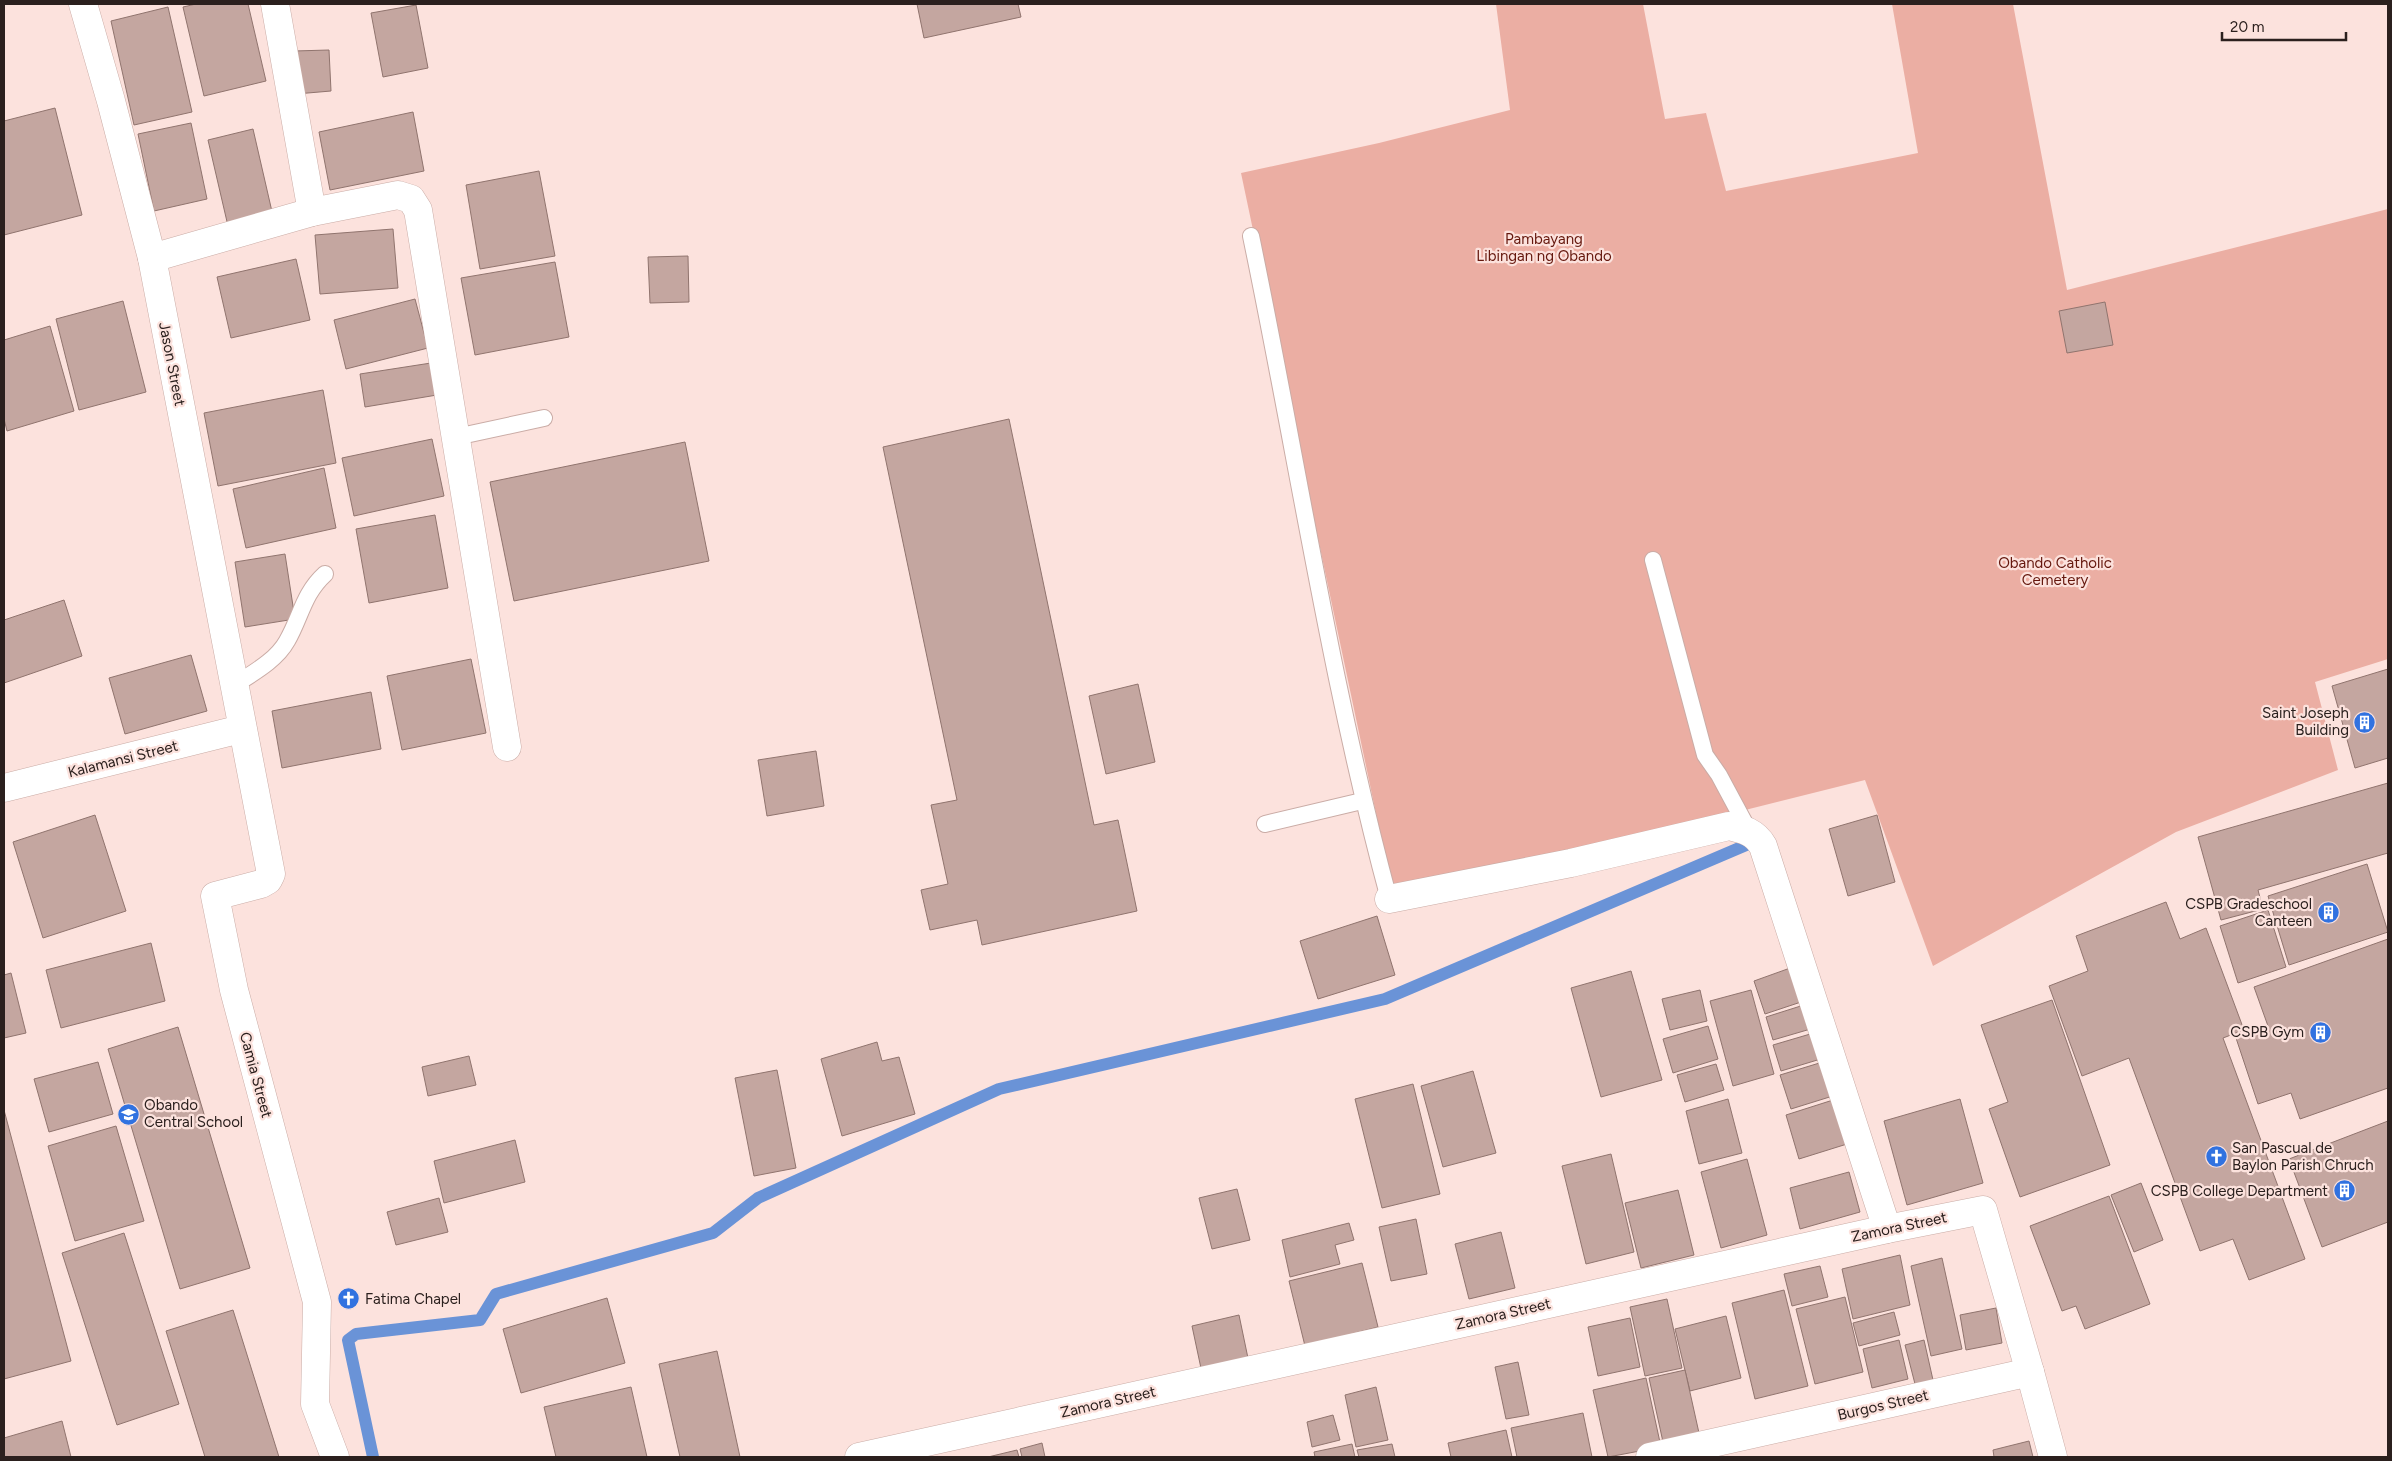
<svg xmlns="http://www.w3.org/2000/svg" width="2392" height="1461" viewBox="0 0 2392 1461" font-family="Figtree,sans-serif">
<rect width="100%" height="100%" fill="#fce2dd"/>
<polygon fill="#ebaea3" points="1496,4 1643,4 1665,119 1706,113 1726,191 1918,153 1892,4 2013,4 2067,290 2388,209 2388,659 2315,682 2338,770 2176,832 1933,966 1865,780 1534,863 1393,894 1241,173 1379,143 1510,110"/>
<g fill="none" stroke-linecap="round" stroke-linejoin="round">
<polyline stroke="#6a93d7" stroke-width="12" points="373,1457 348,1340 356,1334 480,1320 496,1294 713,1233 758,1198 999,1089 1385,999 1758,840"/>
</g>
<g fill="#c4a6a0" stroke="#90746e">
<polygon points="196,4 248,4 266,81 204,96 183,7"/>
<polygon points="917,4 1018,4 1021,17 924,38"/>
<polygon points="416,5 428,68 383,77 371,13"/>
<polygon points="168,7 192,112 134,125 111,21"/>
<polygon points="329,50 331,91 296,94 294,51"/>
<polygon points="55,108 82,215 4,235 4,121"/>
<polygon points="413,112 424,171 330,190 319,132"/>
<polygon points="191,123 207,199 154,211 138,134"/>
<polygon points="253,129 273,216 228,226 208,140"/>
<polygon points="539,171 555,256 480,269 466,185"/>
<polygon points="393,229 398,288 320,294 315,235"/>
<polygon points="688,256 689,302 650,303 648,257"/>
<polygon points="296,259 310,320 231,338 217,277"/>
<polygon points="555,262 569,337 475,355 461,278"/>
<polygon points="415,299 428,348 346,369 334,320"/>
<polygon points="123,301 146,392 79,410 56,319"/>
<polygon points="2105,302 2113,345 2067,353 2059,311"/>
<polygon points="50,326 74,411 7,431 4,419 4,340"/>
<polygon points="431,363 437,395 365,407 360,374"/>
<polygon points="323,390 336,463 218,486 204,413"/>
<polygon points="1009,419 1094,825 1118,820 1137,911 982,945 977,920 930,930 921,890 948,884 931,805 957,800 883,447"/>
<polygon points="432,439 444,496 354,516 342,458"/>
<polygon points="685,442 709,561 514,601 490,482"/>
<polygon points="324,468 336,528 246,548 233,489"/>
<polygon points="435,515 448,588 369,603 356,529"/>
<polygon points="285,554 295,619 245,627 235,562"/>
<polygon points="64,600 82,656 4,683 4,620"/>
<polygon points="191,655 207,711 125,734 109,678"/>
<polygon points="471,659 486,733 402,750 387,676"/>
<polygon points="2388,669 2388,758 2355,768 2332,686"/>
<polygon points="1138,684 1155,762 1106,774 1089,696"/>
<polygon points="371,692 381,749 282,768 272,711"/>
<polygon points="816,751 824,806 767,816 758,760"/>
<polygon points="2388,783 2388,853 2258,890 2263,909 2221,920 2198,837"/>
<polygon points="95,815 126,911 43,938 13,842"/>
<polygon points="1877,815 1895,882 1848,896 1829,829"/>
<polygon points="2367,864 2388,932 2289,965 2268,896"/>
<polygon points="2166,902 2180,939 2206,928 2244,1030 2223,1038 2305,1259 2249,1280 2233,1239 2200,1251 2129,1058 2082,1076 2049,986 2088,971 2076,936"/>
<polygon points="2268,910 2286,967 2238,983 2220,926"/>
<polygon points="1377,916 1395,975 1318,999 1300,941"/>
<polygon points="2388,939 2388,1088 2300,1119 2291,1093 2258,1104 2236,1038 2268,1026 2254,987"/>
<polygon points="151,943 165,1001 61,1028 46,970"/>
<polygon points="1793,967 1804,1001 1765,1014 1754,981"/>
<polygon points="1631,971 1662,1080 1601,1097 1571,988"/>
<polygon points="11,973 26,1033 4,1038 4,975"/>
<polygon points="1700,990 1707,1021 1670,1030 1662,999"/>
<polygon points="1751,990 1774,1074 1733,1086 1710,1001"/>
<polygon points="2052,1000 2110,1165 2020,1197 1989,1109 2008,1102 1981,1025"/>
<polygon points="1807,1004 1814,1028 1773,1040 1766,1017"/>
<polygon points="1708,1026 1718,1059 1673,1073 1663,1039"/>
<polygon points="178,1027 250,1268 180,1289 108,1049"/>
<polygon points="1817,1032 1824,1058 1781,1071 1773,1045"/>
<polygon points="877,1042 882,1061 899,1057 915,1114 842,1136 821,1059"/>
<polygon points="469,1056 476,1085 428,1096 422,1067"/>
<polygon points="1826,1061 1836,1095 1791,1109 1780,1075"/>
<polygon points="98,1062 113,1114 49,1132 34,1079"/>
<polygon points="1716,1064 1724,1090 1685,1102 1677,1075"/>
<polygon points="777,1070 796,1168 754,1176 735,1078"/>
<polygon points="1473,1071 1496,1153 1443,1167 1421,1086"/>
<polygon points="1413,1084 1440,1194 1382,1208 1355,1099"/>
<polygon points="1728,1099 1742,1153 1699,1164 1686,1111"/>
<polygon points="1960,1099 1983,1183 1907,1205 1884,1121"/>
<polygon points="1833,1100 1847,1144 1799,1159 1786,1115"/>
<polygon points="4,1110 71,1361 4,1379"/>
<polygon points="2388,1121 2388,1222 2322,1247 2289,1159"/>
<polygon points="116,1126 144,1221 75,1241 48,1146"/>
<polygon points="515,1140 525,1182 444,1203 434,1161"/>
<polygon points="1611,1154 1634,1252 1586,1264 1562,1166"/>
<polygon points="1747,1159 1767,1235 1721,1248 1701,1172"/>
<polygon points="1849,1172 1860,1212 1800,1229 1790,1188"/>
<polygon points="2141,1183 2163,1240 2134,1252 2111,1195"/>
<polygon points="1237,1189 1250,1240 1212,1249 1199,1198"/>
<polygon points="1678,1190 1694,1255 1641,1268 1625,1203"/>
<polygon points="2109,1196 2150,1304 2085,1329 2076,1306 2062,1311 2030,1226"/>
<polygon points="439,1198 448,1232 396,1245 387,1212"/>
<polygon points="1416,1219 1427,1274 1391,1281 1379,1227"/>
<polygon points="1349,1223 1354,1240 1335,1245 1340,1264 1290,1277 1282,1240"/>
<polygon points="1501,1232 1515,1288 1469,1299 1455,1244"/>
<polygon points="124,1233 179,1404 117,1425 62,1253"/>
<polygon points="1900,1255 1910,1305 1853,1319 1842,1269"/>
<polygon points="1942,1258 1962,1349 1931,1356 1911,1266"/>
<polygon points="1362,1263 1378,1327 1305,1346 1289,1281"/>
<polygon points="1820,1266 1828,1297 1792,1306 1784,1274"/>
<polygon points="1784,1290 1808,1386 1755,1399 1732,1303"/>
<polygon points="1845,1297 1863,1372 1815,1384 1796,1309"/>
<polygon points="607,1298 625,1363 521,1393 503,1329"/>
<polygon points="1667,1299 1682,1368 1645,1376 1630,1307"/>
<polygon points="1996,1308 2002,1343 1966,1350 1960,1315"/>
<polygon points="233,1310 279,1457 205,1457 166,1331"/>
<polygon points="1894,1312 1900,1335 1859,1346 1853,1323"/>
<polygon points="1239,1315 1249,1363 1202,1373 1192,1326"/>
<polygon points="1726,1316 1741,1378 1690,1391 1675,1329"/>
<polygon points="1630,1318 1640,1367 1598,1376 1588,1327"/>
<polygon points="1899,1340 1908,1379 1872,1388 1863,1349"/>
<polygon points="1924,1340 1933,1380 1915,1384 1905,1345"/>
<polygon points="717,1351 740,1457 680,1457 659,1364"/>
<polygon points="1518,1362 1529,1415 1506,1419 1495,1367"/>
<polygon points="1685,1370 1699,1433 1663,1442 1649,1378"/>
<polygon points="1646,1378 1661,1447 1608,1457 1593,1390"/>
<polygon points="631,1387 647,1457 556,1457 544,1407"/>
<polygon points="1376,1387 1388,1440 1356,1447 1345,1395"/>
<polygon points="1583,1413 1592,1457 1517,1457 1511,1428"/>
<polygon points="1333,1415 1340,1440 1312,1447 1307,1422"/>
<polygon points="62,1421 71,1457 4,1457 4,1438"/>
<polygon points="1506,1430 1512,1457 1451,1457 1448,1443"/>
<polygon points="2029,1441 2033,1457 1994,1457 1993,1450"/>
<polygon points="1042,1443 1045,1457 1022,1457 1020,1449"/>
<polygon points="1352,1444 1355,1457 1315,1457 1314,1452"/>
<polygon points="1392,1444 1395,1457 1359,1457 1357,1450"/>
<polygon points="1017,1450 1019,1457 988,1457"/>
</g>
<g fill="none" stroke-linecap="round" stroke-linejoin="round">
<defs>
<g id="lane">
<path d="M 1251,236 C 1297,457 1330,681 1389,899"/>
<polyline points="456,437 544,418"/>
<polyline points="1653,560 1705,755 1719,775 1749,831"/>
<path d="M 233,686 C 251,674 276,661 287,641 C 301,617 303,594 325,574"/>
<polyline points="1265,824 1362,801"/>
</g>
<g id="street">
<polyline points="83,4 111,101 152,258 271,874 268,880 261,884 215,896 234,990 317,1302 315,1404 335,1457"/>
<polyline points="275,4 312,212"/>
<polyline points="152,258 312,212 398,195 411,199 418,210 507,747"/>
<polyline points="4,788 241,729"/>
<path d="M 1389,899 L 1571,863 L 1729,826 C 1743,829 1755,832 1763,846 L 1887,1229"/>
<polyline points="859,1457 1887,1229 1983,1210 2030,1372"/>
</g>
<polyline id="secondary" points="1650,1457 2030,1372 2053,1457"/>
</defs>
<use href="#lane" stroke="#caaca6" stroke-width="18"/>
<use href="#street" stroke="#caaca6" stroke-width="29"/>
<use href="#secondary" stroke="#caaca6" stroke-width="29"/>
<use href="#lane" stroke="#fff" stroke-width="16"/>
<use href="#street" stroke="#fff" stroke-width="28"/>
<use href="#secondary" stroke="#fff" stroke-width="28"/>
</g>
<defs>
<symbol id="building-disc" viewBox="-11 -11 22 22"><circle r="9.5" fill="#3172e0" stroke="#fce2dd"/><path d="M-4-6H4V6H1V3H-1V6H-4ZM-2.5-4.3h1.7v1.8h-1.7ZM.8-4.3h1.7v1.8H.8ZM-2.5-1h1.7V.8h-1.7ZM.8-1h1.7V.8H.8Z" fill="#fff"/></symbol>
<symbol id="school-disc" viewBox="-11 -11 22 22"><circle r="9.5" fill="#3172e0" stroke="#fce2dd"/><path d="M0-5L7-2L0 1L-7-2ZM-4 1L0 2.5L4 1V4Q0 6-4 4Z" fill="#fff"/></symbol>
<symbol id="church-disc" viewBox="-11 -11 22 22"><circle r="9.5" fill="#3172e0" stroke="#fce2dd"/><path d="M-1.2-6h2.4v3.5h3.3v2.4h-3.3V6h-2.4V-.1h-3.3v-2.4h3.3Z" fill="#fff"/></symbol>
</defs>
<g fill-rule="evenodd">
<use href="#building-disc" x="2352" y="710" width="25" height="25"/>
<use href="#building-disc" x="2316" y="900" width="25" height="25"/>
<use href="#building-disc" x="2308" y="1020" width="25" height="25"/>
<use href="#school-disc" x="116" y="1102" width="25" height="25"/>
<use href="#church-disc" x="2204" y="1144" width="25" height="25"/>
<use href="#building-disc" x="2332" y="1178" width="25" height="25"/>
<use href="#church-disc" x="336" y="1286" width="25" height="25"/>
</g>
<g text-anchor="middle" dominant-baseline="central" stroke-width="4.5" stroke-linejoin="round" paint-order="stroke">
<g font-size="15" fill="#65170d" stroke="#fce2dd">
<text x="1544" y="239">Pambayang<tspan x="1544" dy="17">Libingan ng Obando</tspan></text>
<text x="2055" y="563">Obando Catholic<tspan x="2055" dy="17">Cemetery</tspan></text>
</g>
<g font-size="15" fill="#2b201e" stroke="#fce2dd">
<text transform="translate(172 364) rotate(79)">Jason Street</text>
<text transform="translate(123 759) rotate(-14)">Kalamansi Street</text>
<text transform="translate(256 1075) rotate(75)">Camia Street</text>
<text transform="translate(1899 1227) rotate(-12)">Zamora Street</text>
<text transform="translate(1503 1314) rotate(-13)">Zamora Street</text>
<text transform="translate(1108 1402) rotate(-13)">Zamora Street</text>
<text transform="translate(1883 1405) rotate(-13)">Burgos Street</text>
</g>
<g font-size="15" fill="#2b201e" stroke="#fce2dd" text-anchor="end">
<text x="2349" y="713">Saint Joseph<tspan x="2349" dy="17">Building</tspan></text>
<text x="2312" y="904">CSPB Gradeschool<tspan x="2312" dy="17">Canteen</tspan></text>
<text x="2304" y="1032">CSPB Gym</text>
<text x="144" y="1105" text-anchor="start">Obando<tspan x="144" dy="17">Central School</tspan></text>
<text x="2232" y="1148" text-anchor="start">San Pascual de<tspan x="2232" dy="17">Baylon Parish Chruch</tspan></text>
<text x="2328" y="1191">CSPB College Department</text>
<text x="365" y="1299" text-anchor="start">Fatima Chapel</text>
</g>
</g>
<rect width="2392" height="1461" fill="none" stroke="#2b201e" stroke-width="10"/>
<path d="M2222 32v8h124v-8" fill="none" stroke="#2b201e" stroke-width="2.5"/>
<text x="2230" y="32" font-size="15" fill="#2b201e" stroke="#fce2dd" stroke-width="4" paint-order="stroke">20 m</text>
</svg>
